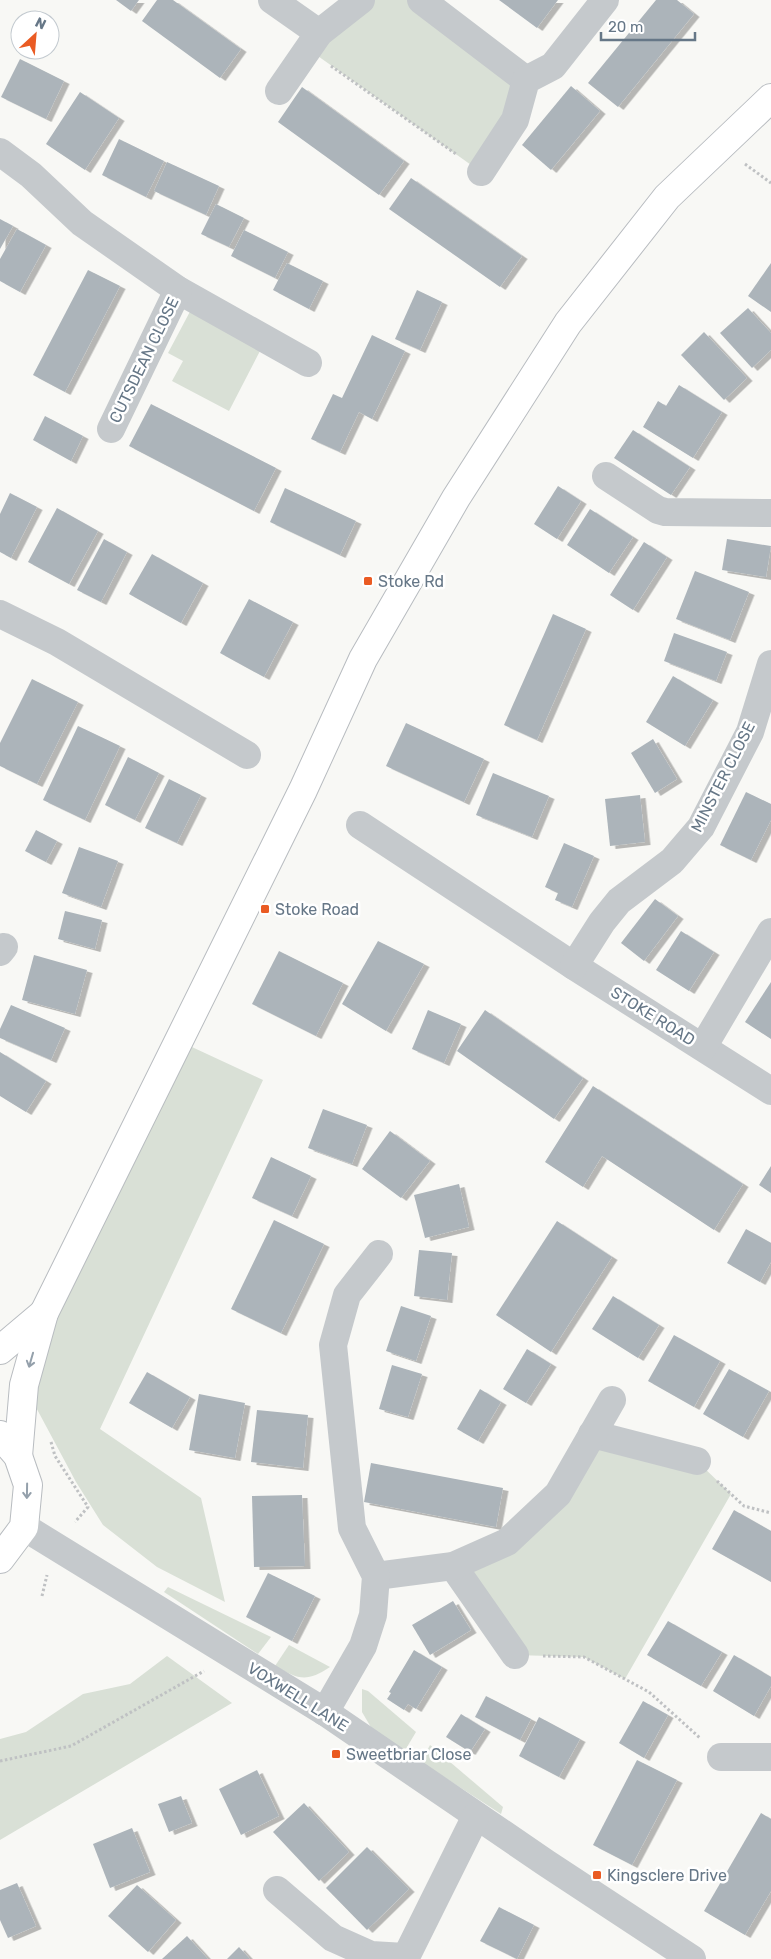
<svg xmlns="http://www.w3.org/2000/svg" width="771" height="1959" viewBox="0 0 771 1959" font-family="Rubik,sans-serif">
<defs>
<filter id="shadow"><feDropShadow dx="5.5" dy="3" stdDeviation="0" flood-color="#0004"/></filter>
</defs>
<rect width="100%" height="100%" fill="#f8f8f5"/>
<g fill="#d9e0d6">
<polygon points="361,0 421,0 526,80 481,172 308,49"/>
<polygon points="194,304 260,351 229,411 172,381 183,361 168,353"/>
<polygon points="179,1041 263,1080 100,1429 201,1498 225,1602 157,1567 103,1525 76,1482 24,1385"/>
<polygon points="592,1434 697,1461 731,1494 625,1679 584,1657 515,1655 453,1566 507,1542"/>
<polygon points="168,1587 271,1637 258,1654 164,1592"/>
<path d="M 289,1645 L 330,1667 C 306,1683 298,1679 275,1666 Z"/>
<polygon points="167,1656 232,1703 0,1840 0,1739 26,1732 83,1694 130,1684"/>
<polygon points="362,1689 368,1691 416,1732 404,1752 372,1729 362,1712"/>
<polygon points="430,1745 503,1807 501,1814 421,1762"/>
</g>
<g fill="#acb4ba" filter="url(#shadow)">
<polygon points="116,0 139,0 131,11"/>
<polygon points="157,0 173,0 241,49 220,78 142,21"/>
<polygon points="499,0 558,0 537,28"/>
<polygon points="656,0 677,0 694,14 618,107 588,83"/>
<polygon points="20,59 64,81 46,119 1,97"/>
<polygon points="571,86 600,111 551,170 522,145"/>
<polygon points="302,87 404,161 379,195 278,122"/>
<polygon points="80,92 119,118 85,170 46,144"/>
<polygon points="119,139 164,161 146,197 102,175"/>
<polygon points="167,162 219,186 206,215 154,191"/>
<polygon points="411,178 522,256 500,287 389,209"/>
<polygon points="216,204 244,218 229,247 201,234"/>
<polygon points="0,219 13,226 0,249"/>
<polygon points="17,229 46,245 20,292 0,281 0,259"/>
<polygon points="244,230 288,252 275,278 231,256"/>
<polygon points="287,263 323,281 309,309 273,290"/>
<polygon points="771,263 771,312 748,296"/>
<polygon points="88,270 120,286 65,392 33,375"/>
<polygon points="417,290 442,302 420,350 395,339"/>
<polygon points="748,308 771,333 771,350 752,368 720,333"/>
<polygon points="704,332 747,378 724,400 681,355"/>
<polygon points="372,335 405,351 372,419 359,412 340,452 311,439 333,394 342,398"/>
<polygon points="679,385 722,412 693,458 643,427 658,401 666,406"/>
<polygon points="151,404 276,468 254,511 129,446"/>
<polygon points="45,416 83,436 71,461 33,440"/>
<polygon points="633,430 690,467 671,495 614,458"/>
<polygon points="558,486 581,501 557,539 534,524"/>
<polygon points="285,488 356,521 340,555 270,522"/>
<polygon points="10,493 37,507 11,558 0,552 0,514"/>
<polygon points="57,508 98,531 69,584 28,562"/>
<polygon points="590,509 633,537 609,573 567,545"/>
<polygon points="104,539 127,552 101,602 77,590"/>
<polygon points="727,539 771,546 766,577 722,570"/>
<polygon points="644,542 667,557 633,610 610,595"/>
<polygon points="152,554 203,583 181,623 129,594"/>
<polygon points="695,571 749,592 730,640 676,619"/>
<polygon points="249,599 293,622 264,677 220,653"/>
<polygon points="553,614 586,629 537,740 504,725"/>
<polygon points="674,633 727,652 716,681 664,661"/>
<polygon points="673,676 713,700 685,746 646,722"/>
<polygon points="32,679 78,702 37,784 0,766 0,743"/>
<polygon points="406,723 484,759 464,802 386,766"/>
<polygon points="78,726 120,746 85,820 43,800"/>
<polygon points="653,739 677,779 655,793 631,753"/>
<polygon points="128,757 159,773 135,820 105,805"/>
<polygon points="493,773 549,796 532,837 476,815"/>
<polygon points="169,779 201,795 177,843 145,828"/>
<polygon points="746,792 771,804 771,820 751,860 720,845"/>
<polygon points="640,795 645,842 610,846 605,799"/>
<polygon points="36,830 57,841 46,862 25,851"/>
<polygon points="564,843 594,856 572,907 555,900 558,893 545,887"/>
<polygon points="79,847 118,861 101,907 62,893"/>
<polygon points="655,899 678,916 644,961 621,943"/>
<polygon points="65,911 102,920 95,949 58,939"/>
<polygon points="681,931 714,952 689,991 656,970"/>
<polygon points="378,941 424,964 386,1031 342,1004"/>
<polygon points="279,951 343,983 316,1036 252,1004"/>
<polygon points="34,955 87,970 75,1014 22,1000"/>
<polygon points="771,982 771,1039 745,1022"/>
<polygon points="11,1005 65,1028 51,1060 0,1038 0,1029"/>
<polygon points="428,1010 461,1024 444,1063 412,1049"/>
<polygon points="485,1010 583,1078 554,1119 457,1051"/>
<polygon points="0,1052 46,1081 26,1112 0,1096"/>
<polygon points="593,1086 743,1184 714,1230 602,1156 583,1187 545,1162"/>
<polygon points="323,1109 367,1125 352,1164 308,1148"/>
<polygon points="390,1131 430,1161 401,1198 362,1169"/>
<polygon points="271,1157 311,1176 292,1216 252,1198"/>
<polygon points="771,1166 771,1193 759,1185"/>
<polygon points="459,1184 469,1227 425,1238 414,1195"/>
<polygon points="274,1220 324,1244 281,1333 231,1309"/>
<polygon points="557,1221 612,1257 551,1352 496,1315"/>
<polygon points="746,1229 771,1243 771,1262 760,1282 727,1263"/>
<polygon points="419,1250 452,1253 447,1300 414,1296"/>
<polygon points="613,1296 659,1325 638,1358 592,1329"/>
<polygon points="401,1306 431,1316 416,1361 386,1351"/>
<polygon points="674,1335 720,1361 694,1407 648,1381"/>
<polygon points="527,1349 551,1364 526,1403 503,1389"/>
<polygon points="392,1365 422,1374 408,1417 379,1409"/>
<polygon points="729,1369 769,1391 743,1437 703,1414"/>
<polygon points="147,1372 190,1397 172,1428 129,1403"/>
<polygon points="480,1389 501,1402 478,1441 457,1429"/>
<polygon points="199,1394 245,1403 235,1458 189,1450"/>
<polygon points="257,1410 308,1415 303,1468 251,1462"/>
<polygon points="371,1463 503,1488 496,1527 364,1502"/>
<polygon points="302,1495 305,1566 254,1567 252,1496"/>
<polygon points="734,1510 771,1531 771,1582 712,1549"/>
<polygon points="268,1573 315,1596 292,1641 246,1617"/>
<polygon points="453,1601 471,1630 430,1655 412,1625"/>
<polygon points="668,1621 722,1652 701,1686 647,1655"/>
<polygon points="414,1650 442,1667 416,1709 408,1704 404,1710 387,1699 391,1693 389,1692"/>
<polygon points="734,1655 771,1677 771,1686 754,1716 713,1691"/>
<polygon points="486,1696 531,1719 520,1740 475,1717"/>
<polygon points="643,1701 668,1715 644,1758 619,1743"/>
<polygon points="461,1714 485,1729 470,1752 446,1737"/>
<polygon points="539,1717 580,1739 559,1777 519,1756"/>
<polygon points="637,1760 677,1780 632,1865 593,1845"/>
<polygon points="257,1770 279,1816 241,1835 219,1789"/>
<polygon points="181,1796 192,1823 169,1832 158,1804"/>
<polygon points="304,1803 349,1852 319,1881 273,1832"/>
<polygon points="761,1813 771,1819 771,1891 745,1935 704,1911"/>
<polygon points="132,1828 150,1872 110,1888 93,1844"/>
<polygon points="367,1847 409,1889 367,1930 326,1888"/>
<polygon points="17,1883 36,1926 8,1938 0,1920 0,1890"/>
<polygon points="137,1885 176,1920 148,1952 108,1916"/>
<polygon points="499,1907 534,1925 517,1959 480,1941"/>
<polygon points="187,1936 208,1959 162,1959"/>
<polygon points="239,1947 250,1959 227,1959"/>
</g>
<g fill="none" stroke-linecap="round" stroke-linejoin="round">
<defs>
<g id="major">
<polyline points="0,1350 44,1313"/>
<polyline points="0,1435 18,1456 28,1485 24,1527 0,1559"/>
<polyline points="18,1456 24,1385 44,1313 303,790 363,659 456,498 568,323 667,197 771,98"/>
</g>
</defs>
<use href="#major" stroke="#b8bcc0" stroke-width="30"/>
<g stroke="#bfc1c3" stroke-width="3" stroke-dasharray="2.5 2.5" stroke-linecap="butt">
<polyline points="331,66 456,154"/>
<polyline points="745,164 771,183"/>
<polyline points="51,1442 55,1456 88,1507 75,1522"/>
<polyline points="717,1481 744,1506 771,1513"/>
<polyline points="42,1596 47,1575"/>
<polyline points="543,1656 584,1657 649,1692 700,1738"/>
<polyline points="0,1761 71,1746 204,1671"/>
</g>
<g stroke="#c5c9cc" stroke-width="28">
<polyline points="272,0 319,33"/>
<polyline points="421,0 526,80"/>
<polyline points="279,91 319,33 361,0"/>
<polyline points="0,152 31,175 82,223 178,290 308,363"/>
<polyline points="481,172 515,120 526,80 553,66 605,0"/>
<polyline points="111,429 178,290"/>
<polyline points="606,476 658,510 665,512 771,513"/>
<polyline points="0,614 57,642 247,755"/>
<polyline points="360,825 574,966 771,1091"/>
<polyline points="0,952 4,947"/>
<polyline points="574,966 602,922 619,901 672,861 701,827 750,732 771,664"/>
<polyline points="703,1047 771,932"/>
<polyline points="592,1434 697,1461"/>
<polyline points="24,1527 325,1712 546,1863 692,1959"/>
<polyline points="453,1566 515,1655"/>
<polyline points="376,1576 453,1566 507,1542 558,1494 612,1400"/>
<polyline points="325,1712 363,1646 373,1615 376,1576 352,1528 333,1345 347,1295 379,1254"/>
<polyline points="721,1757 771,1757"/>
<polyline points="277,1890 333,1938 371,1955 405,1957"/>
<polyline points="405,1959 476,1816"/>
</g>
<use href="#major" stroke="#fff" stroke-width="28"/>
</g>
<defs><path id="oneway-shaft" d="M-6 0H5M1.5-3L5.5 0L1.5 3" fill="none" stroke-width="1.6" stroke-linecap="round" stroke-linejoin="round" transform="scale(1.25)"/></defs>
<g stroke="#94a0ab">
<use href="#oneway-shaft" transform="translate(31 1360) rotate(106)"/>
<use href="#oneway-shaft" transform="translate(27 1491) rotate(91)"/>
</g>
<g fill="#ea5b23" stroke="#fff" stroke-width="2">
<rect x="363" y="576" width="10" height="10" rx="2.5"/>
<rect x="260" y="904" width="10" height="10" rx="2.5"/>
<rect x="331" y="1749" width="10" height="10" rx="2.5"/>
<rect x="592" y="1870" width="10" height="10" rx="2.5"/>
</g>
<g text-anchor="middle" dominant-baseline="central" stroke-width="5" stroke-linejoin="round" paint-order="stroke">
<g font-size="16" fill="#667787" stroke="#fff">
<text transform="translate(144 360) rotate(-64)">CUTSDEAN CLOSE</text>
<text transform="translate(723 777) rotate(-63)">MINSTER CLOSE</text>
<text transform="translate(653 1016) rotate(32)">STOKE ROAD</text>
<text transform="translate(298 1697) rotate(32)">VOXWELL LANE</text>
</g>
<g font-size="16" fill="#667787" stroke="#fff" text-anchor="start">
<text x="378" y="581">Stoke Rd</text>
<text x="275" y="909">Stoke Road</text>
<text x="346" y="1754">Sweetbriar Close</text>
<text x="607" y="1875">Kingsclere Drive</text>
</g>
</g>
<g transform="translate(35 35) rotate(26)"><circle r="24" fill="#ffffff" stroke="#c2c9cf"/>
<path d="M0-4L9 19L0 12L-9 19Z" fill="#ea5b23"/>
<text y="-8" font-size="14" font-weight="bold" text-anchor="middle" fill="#667787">N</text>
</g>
<path d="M601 32v8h94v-8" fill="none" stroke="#667787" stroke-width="2.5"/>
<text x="608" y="32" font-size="15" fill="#667787" stroke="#ffffff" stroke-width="4" paint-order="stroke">20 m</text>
</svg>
